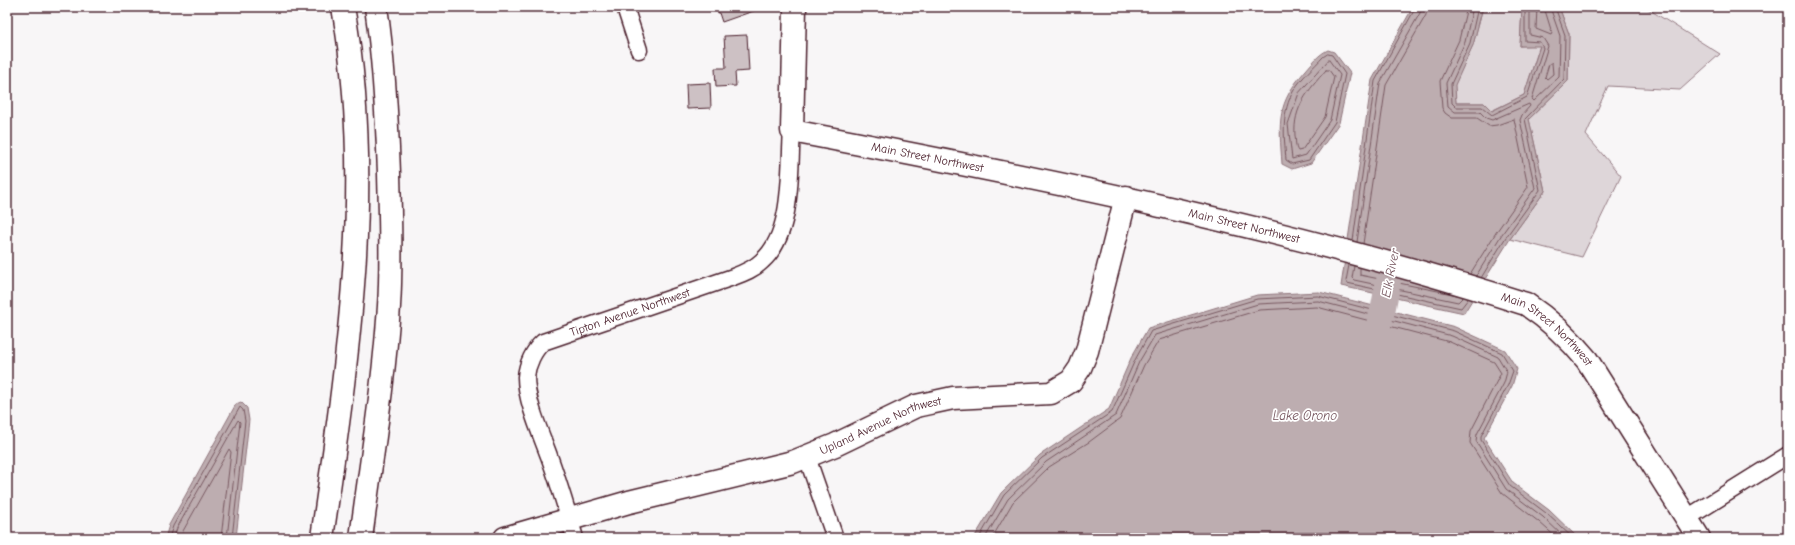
<svg xmlns="http://www.w3.org/2000/svg" width="1795" height="545" viewBox="0 0 1795 545" font-family="'Comic Neue',sans-serif">
<rect width="100%" height="100%" fill="#f8f6f7"/>
<filter id="ink" filterUnits="userSpaceOnUse"><feTurbulence type="fractalNoise" baseFrequency=".025" numOctaves="2"/><feDisplacementMap in="SourceGraphic" scale="8" xChannelSelector="R" yChannelSelector="G"/><feConvolveMatrix kernelMatrix="1 2 1 2 8 2 1 2 1" color-interpolation-filters="sRGB"/></filter>
<g filter="url(#ink)">
<g fill="#ded6d9" stroke="#947a82">
<polygon points="1483,7 1522,7 1520,46 1540,45 1524,95 1491,111 1484,103 1456,103 1454,85 1473,45"/>
<polygon points="1559,7 1645,7 1720,54 1680,90 1608,86 1586,135 1621,176 1582,257 1510,239 1545,191 1529,119 1568,81 1569,34"/>
</g>
<g fill="#bdadb0" stroke="#8f747b">
<polygon points="1413,7 1483,7 1473,45 1455,85 1456,103 1484,103 1492,111 1524,95 1540,46 1520,46 1522,7 1559,7 1569,34 1568,81 1529,119 1545,191 1510,239 1464,313 1341,286 1372,80"/>
<path d="M 1328,50 L 1334,52 L 1350,73 L 1339,123 L 1311,163 L 1292,169 L 1282,164 C 1279,121 1276,104 1306,70 C 1313,62 1319,54 1328,50 Z"/>
<polygon points="1319,292 1455,327 1505,350 1517,369 1512,386 1484,438 1513,483 1549,510 1578,538 974,538 1001,493 1040,455 1109,409 1131,358 1148,328 1257,295"/>
<polygon points="241,402 247,408 249,420 236,538 165,538 169,525 236,404"/>
</g>
<g fill="none" stroke-linecap="round" stroke-linejoin="round">
<g stroke="#785860" stroke-width="1">
<polyline points="1467,7 1459,40 1440,81 1442,108 1445,113 1452,118 1477,118 1489,126 1497,125 1514,119 1528,187 1497,231 1470,274"/>
<polyline points="1473,7 1465,42 1446,83 1448,106 1455,112 1480,112 1486,118 1492,120 1529,104 1530,106 1522,115 1520,120 1535,188 1502,234 1476,276"/>
<polyline points="1478,7 1470,43 1451,84 1452,103 1456,107 1482,107 1492,115 1527,97 1543,48 1540,42 1525,41 1525,7"/>
<polyline points="1530,7 1530,35 1543,38 1548,46 1532,99 1534,101 1559,77 1560,36 1550,7"/>
<polyline points="1537,7 1536,29 1551,35 1552,33 1544,7"/>
<path d="M 1328,54 L 1332,55 L 1345,74 L 1335,122 L 1309,160 L 1292,164 L 1286,160 C 1284,136 1281,112 1294,90 C 1301,78 1314,67 1323,57 Z"/>
<polygon points="1329,60 1340,75 1330,120 1306,155 1292,159 1288,124 1299,93"/>
<polygon points="1552,63 1553,74 1547,79 1545,77 1549,64"/>
<path d="M 1326,70 L 1329,70 L 1334,77 L 1325,117 L 1302,150 L 1298,151 C 1295,147 1296,141 1295,136 C 1293,107 1308,91 1326,70 Z"/>
<polyline points="1353,241 1375,81 1416,7"/>
<polyline points="1357,242 1380,83 1420,13 1421,7"/>
<polyline points="1363,244 1386,85 1426,15 1427,7"/>
<polyline points="1349,265 1346,281 1347,283 1461,308 1468,299"/>
<polyline points="1354,266 1352,278 1354,280 1458,302 1463,297"/>
<polyline points="1360,268 1360,275 1457,295"/>
<polyline points="1481,278 1506,237 1540,190 1525,119 1564,79 1565,35 1555,7"/>
<polyline points="169,538 173,526 240,407 243,410 245,421 232,538"/>
<polyline points="174,538 177,528 238,420 240,422 227,538"/>
<polyline points="181,538 183,531 229,449 231,452 221,538"/>
<polyline points="979,538 1004,495 1042,458 1112,412 1135,360 1151,331 1257,299 1318,296 1454,331 1502,353 1513,371 1508,385 1481,436 1481,440 1510,486 1546,513 1573,538"/>
<polyline points="985,538 1008,499 1046,462 1116,415 1139,362 1155,335 1258,304 1318,301 1452,336 1498,357 1507,372 1504,383 1477,434 1476,441 1506,489 1543,517 1565,538"/>
<polyline points="992,538 1013,502 1049,467 1089,442 1120,419 1144,365 1159,340 1259,310 1317,307 1450,342 1494,362 1501,373 1471,431 1470,443 1502,493 1539,522 1557,538"/>
</g>
<polyline stroke="#bdadb0" stroke-width="25" points="1374,341 1383,309 1392,263"/>
</g>
<g fill="#cdc1c4" stroke="#4a1f2b">
<polygon points="717,7 759,7 759,9 722,22"/>
<polygon points="747,35 749,71 735,72 736,86 716,87 715,68 726,68 724,36"/>
<polygon points="710,83 711,108 687,109 686,84"/>
</g>
<g fill="none" stroke-linecap="round" stroke-linejoin="round">
<defs>
<g id="street">
<polyline points="625,7 639,50"/>
<polyline points="807,457 835,538"/>
<polyline points="1687,518 1788,455"/>
<path id="s1" d="M 575,538 C 567,511 559,483 549,456 C 541,434 526,401 526,377 C 527,364 534,350 543,342 L 733,277 C 744,273 754,269 762,261 C 794,233 789,169 792,131"/>
</g>
<g id="secondary">
<path id="s2" d="M 795,7 L 792,131 C 1039,178 1286,227 1526,304 C 1550,320 1569,338 1587,360 L 1699,538"/>
<path id="s3" d="M 505,538 L 629,502 L 793,462 L 835,445 L 916,406 L 953,398 L 1051,393 L 1071,381 L 1080,368 L 1087,351 L 1126,197"/>
</g>
<g id="highway">
<path d="M 322,538 C 347,362 375,185 343,7"/>
<path d="M 361,538 C 371,461 384,384 389,306 C 392,262 390,217 389,173 C 387,117 384,62 376,7"/>
</g>
</defs>
<use href="#street" stroke="#4a1f2b" stroke-width="19"/>
<use href="#secondary" stroke="#4a1f2b" stroke-width="25"/>
<use href="#highway" stroke="#4a1f2b" stroke-width="25"/>
<use href="#street" stroke="#fff" stroke-width="16"/>
<use href="#secondary" stroke="#fff" stroke-width="22"/>
<use href="#highway" stroke="#fff" stroke-width="22"/>
</g>
</g>
<g text-anchor="middle" dominant-baseline="central" stroke-width="3.5" stroke-linejoin="round" paint-order="stroke">
<g font-size="12" fill="#4a1f2b" stroke="#fff">
<text stroke="none"><textPath href="#s2" startOffset="262">Main Street Northwest</textPath></text>
<text stroke="none"><textPath href="#s2" startOffset="586">Main Street Northwest</textPath></text>
<text stroke="none"><textPath href="#s1" startOffset="300">Tipton Avenue Northwest</textPath></text>
<text stroke="none"><textPath href="#s2" startOffset="910">Main Street Northwest</textPath></text>
<text stroke="none"><textPath href="#s3" startOffset="393">Upland Avenue Northwest</textPath></text>
</g>
<g font-size="13" font-style="italic" fill="#72515a" stroke="#fff">
<text transform="translate(1390 273) rotate(-79)">Elk River</text>
<text x="1305" y="415">Lake Orono</text>
</g>
</g>
<rect width="1795" height="545" fill="none" stroke="#fff" stroke-width="24"/>
<rect x="12" y="12" width="1771" height="521" fill="none" stroke="#4a1f2b" stroke-width="1.5" filter="url(#ink)"/>
</svg>
